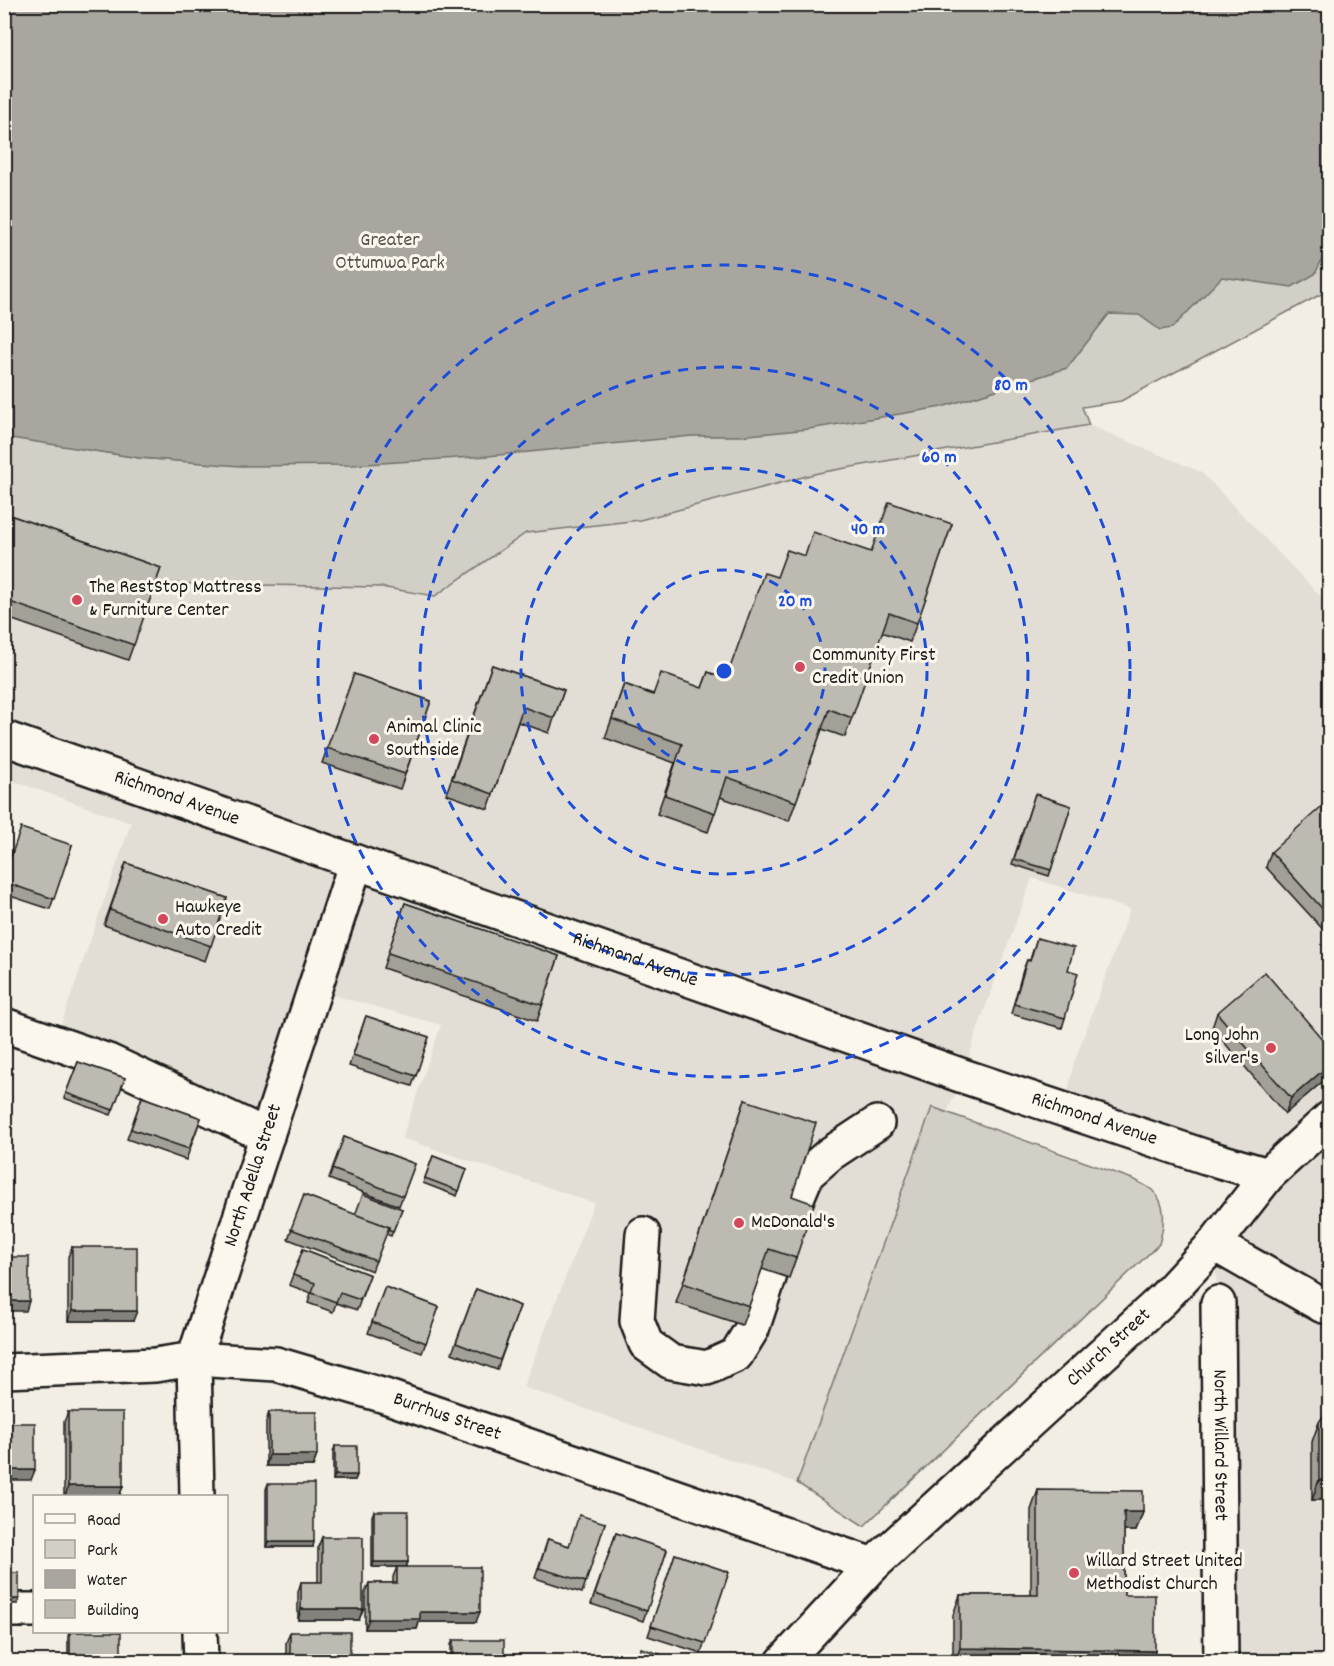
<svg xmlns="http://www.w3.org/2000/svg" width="1334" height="1666" viewBox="0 0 1334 1666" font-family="Dekko,sans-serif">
<rect width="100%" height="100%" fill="#f2eee4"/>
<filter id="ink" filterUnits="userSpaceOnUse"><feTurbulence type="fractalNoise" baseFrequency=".0167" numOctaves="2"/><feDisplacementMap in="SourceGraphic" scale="12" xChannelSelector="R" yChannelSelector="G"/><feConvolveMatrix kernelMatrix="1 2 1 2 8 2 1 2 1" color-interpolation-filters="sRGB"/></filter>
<g filter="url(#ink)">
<polygon fill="#e2ded5" points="1089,425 1201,472 1329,605 1329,1661 1221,1661 1218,1303 1214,1244 1268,1175 1065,1110 1073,1066 1130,909 1032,878 977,1031 963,1076 947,1113 931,1108 797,1483 523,1387 594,1203 402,1138 441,1025 315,990 267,1136 55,1042 131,823 11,780 5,799 5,530 435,596 526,533 640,519 818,473"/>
<g fill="#d2cfc6" stroke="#777671" stroke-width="1.5">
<polygon points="5,5 1329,5 1329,290 1121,401 1082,407 1089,425 818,473 640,520 526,533 435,596 380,587 155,583 5,530 5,436 139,458 210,463"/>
<path d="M 932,1107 L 1135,1180 C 1140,1183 1147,1186 1152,1190 C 1168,1204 1164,1226 1159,1244 L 864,1526 L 797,1483 Z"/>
</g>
<polygon fill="#a9a6a0" stroke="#716f6b" stroke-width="1.5" points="5,4 1329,5 1329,245 1315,274 1292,287 1222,277 1172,328 1160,330 1139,315 1109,314 1067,368 942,407 809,429 739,436 692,436 488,456 352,465 240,466 139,458 11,438 4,436"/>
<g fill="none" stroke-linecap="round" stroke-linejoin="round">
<defs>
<g id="minor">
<polyline points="4,1025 108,1061 267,1136"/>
<polyline points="643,1234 637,1321 646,1344 671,1362 707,1368 736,1355 752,1329 789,1217 807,1174 830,1154 877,1123"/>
<polyline points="1214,1244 1323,1306 1330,1306"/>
<path id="s1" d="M 1218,1303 L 1221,1662"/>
<path id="s2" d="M 4,1371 L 155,1365 L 194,1359 L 276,1364 L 385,1396 L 873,1565"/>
<path id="s3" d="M 197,1496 L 194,1359 L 356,862"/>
<polyline points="4,1610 34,1610"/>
<polyline points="200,1632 201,1662"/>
<path id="s4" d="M 783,1662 L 873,1565 L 1163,1299 L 1214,1244 L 1268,1175"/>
</g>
<g id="major">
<path id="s5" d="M 4,738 L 963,1076 L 1206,1157 L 1268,1175 L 1330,1118"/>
</g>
</defs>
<use href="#minor" stroke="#1c1c1c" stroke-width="38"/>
<use href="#major" stroke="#1c1c1c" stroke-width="38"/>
<use href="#minor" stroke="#fbf7ec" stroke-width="33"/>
<use href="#major" stroke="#fbf7ec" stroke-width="33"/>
</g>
<g fill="#a3a098" stroke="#1c1c1c" stroke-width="1.5">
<polygon points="4,513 161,568 128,660 4,617"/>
<polygon points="952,524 910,642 882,632 845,737 822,729 789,821 720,797 708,832 657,814 675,763 605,738 624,684 653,694 702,688 708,672 726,679 777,577 804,556 871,552"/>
<polygon points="492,665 564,690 549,733 518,722 488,809 446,794"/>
<polygon points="354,674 431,701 400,789 322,763"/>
<polygon points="1035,794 1071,806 1049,876 1012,864"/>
<polygon points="1329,815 1329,936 1266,867 1271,852"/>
<polygon points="72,845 50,909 4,894 4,875"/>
<polygon points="126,863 227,898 205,961 104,925"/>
<polygon points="405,903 559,956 537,1021 383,968"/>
<polygon points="1037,938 1068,970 1065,1018 1062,1028 1011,1014 1023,970 1027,960 1030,960"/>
<polygon points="1217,1013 1329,1047 1329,1076 1285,1114 1212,1028"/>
<polygon points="366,1016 429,1037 412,1086 349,1066"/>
<polygon points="78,1062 125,1078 111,1115 64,1098"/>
<polygon points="142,1097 201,1118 186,1160 127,1139"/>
<polygon points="745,1100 792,1196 796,1258 789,1278 762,1269 742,1325 676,1303"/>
<polygon points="344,1137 415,1164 399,1206 329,1179"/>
<polygon points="433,1156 467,1169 457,1196 423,1183"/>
<polygon points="304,1195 355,1215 402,1209 391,1236 386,1234 372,1271 288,1239"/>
<polygon points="72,1247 133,1321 68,1321 68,1257"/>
<polygon points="303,1249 370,1275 357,1310 336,1303 333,1312 308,1303 311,1293 289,1285"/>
<polygon points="385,1287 439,1307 422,1353 368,1333"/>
<polygon points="476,1289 520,1306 497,1370 452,1353"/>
<polygon points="68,1412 123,1486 119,1497 64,1497 64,1422"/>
<polygon points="269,1412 317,1455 313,1466 266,1466 266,1422"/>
<polygon points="1319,1422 1329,1500 1312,1500 1312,1442"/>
<polygon points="335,1446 357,1475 355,1480 333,1480 333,1452"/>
<polygon points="268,1484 313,1547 266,1547 266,1489"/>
<polygon points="1038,1490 1143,1512 1136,1531 1124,1531 1124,1595 1155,1651 1152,1662 953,1662 953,1615 960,1595 1031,1595 1031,1510"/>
<polygon points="374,1511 408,1562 406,1567 476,1622 419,1622 417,1629 365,1629 365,1593 369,1583 393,1583 393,1577 397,1567 372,1567 372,1516"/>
<polygon points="605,1523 582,1593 535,1578 548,1539 569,1546"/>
<polygon points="616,1533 667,1550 643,1621 591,1604"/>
<polygon points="322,1537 363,1609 359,1620 298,1620 298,1592 301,1582 318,1582 318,1547"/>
<polygon points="675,1554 729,1572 701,1653 648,1636"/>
<polygon points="69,1632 121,1662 68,1662 68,1636"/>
<polygon points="290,1632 350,1662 286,1662 286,1643"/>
<polygon points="453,1640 504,1662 451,1662 451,1645"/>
</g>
<g fill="#84827c" stroke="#1c1c1c" stroke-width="1.5">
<polygon points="1329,1065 1329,1076 1285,1114 1291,1098"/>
<polygon points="4,1301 29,1301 26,1311 4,1311"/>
<polygon points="72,1311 137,1311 133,1321 68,1321"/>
<polygon points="269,1455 317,1455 313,1466 266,1466"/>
<polygon points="4,1470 35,1470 31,1480 4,1480"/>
<polygon points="335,1475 357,1475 355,1480 333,1480"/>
<polygon points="1319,1480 1329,1480 1329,1500 1312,1500"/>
<polygon points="68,1486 123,1486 119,1497 65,1497"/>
<polygon points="1124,1512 1143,1512 1136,1531 1117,1531"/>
<polygon points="268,1542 314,1542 313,1547 266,1547"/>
<polygon points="374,1562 408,1562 406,1567 372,1567"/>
<polygon points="4,1599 19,1599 18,1604 4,1604"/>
<polygon points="301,1609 363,1609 359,1620 298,1620"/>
<polygon points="420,1612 480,1612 476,1622 419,1622 417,1629 365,1629 369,1619"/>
<polygon points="960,1648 1155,1651 1152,1662 955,1662"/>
</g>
<g fill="#bdbab1" stroke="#1c1c1c" stroke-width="1.5">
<polygon points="889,502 952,524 917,623 889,613 852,718 829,709 796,802 727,777 715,813 665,795 682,744 612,719 624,684 653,695 661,673 702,688 708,672 726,679 764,573 777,577 787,550 805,556 813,532 871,552"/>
<polygon points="4,513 161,568 134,645 4,600"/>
<polygon points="492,665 564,690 554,718 523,707 493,794 452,779"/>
<polygon points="354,674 431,701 405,774 327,748"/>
<polygon points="1035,794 1071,806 1051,870 1014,859"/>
<polygon points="1322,806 1329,815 1329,916 1271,852"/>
<polygon points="21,828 72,845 54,899 4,882 4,876"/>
<polygon points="126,863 227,898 211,946 110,910"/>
<polygon points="405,903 559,956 542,1005 388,953"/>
<polygon points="1037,938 1074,948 1068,970 1078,973 1065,1018 1014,1004 1027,960 1030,961"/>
<polygon points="1265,972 1329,1047 1329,1065 1291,1098 1217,1013"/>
<polygon points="366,1016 429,1037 416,1076 353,1055"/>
<polygon points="78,1062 125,1078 113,1110 66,1093"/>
<polygon points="142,1097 201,1118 189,1149 131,1129"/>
<polygon points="745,1100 816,1123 792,1196 814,1204 796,1258 769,1249 749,1306 683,1283"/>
<polygon points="344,1137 415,1164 403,1196 332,1169"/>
<polygon points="433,1156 467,1169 459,1191 425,1178"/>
<polygon points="363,1194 402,1209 393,1231 388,1229 389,1227 355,1215"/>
<polygon points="304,1195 389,1227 376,1261 291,1229"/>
<rect x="4" y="1200" width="3" height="40"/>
<rect x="72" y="1247" width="65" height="64"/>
<polygon points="303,1249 370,1275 360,1300 340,1293 336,1302 312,1293 315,1283 293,1275"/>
<rect x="4" y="1257" width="25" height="44"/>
<polygon points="385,1287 439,1307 426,1343 372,1322"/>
<polygon points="476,1289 520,1306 500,1360 456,1343"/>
<polygon points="1329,1408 1329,1480 1319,1480 1319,1422"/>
<rect x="68" y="1412" width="55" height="74"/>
<rect x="269" y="1412" width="48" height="43"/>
<rect x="4" y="1423" width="31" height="47"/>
<rect x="335" y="1446" width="22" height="29"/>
<rect x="268" y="1484" width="46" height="58"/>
<polygon points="1038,1490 1143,1491 1143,1512 1124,1512 1124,1595 1155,1595 1155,1651 960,1648 960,1595 1038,1595"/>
<rect x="374" y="1511" width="34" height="51"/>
<polygon points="579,1515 605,1523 586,1582 539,1568 548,1539 569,1546"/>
<polygon points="616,1533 667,1550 647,1611 595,1594"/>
<polygon points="322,1537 363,1537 363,1609 301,1609 301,1582 322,1582"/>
<polygon points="675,1554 729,1572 705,1643 651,1626"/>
<polygon points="397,1567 480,1567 480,1612 420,1612 420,1619 369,1619 369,1583 397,1583"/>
<rect x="4" y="1573" width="15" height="26"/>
<rect x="70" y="1632" width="51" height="30"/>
<rect x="290" y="1632" width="60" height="30"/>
<rect x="453" y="1640" width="51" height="22"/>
<polygon points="641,1648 681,1661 681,1662 637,1662"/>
</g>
</g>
<g fill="none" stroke="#1d4ed8" stroke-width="3" stroke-dasharray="10 8">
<circle cx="724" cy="671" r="101"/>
<circle cx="724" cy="671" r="203"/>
<circle cx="724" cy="671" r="304"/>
<circle cx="724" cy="671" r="406"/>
</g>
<g fill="#d1495b" stroke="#fbf7ec" stroke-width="2">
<circle cx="77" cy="600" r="6"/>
<circle cx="800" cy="667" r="6"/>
<circle cx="374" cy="739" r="6"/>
<circle cx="163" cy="919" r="6"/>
<circle cx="1271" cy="1048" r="6"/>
<circle cx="739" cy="1223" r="6"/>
<circle cx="1074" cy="1573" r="6"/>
</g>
<g text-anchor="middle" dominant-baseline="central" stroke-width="6" stroke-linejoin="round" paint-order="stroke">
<g font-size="20" fill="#53524f" stroke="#fbf7ec">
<text x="390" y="241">Greater<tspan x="390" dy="23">Ottumwa Park</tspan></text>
</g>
<g font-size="20" fill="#1c1c1c" stroke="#fbf7ec" text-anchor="start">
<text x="89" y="588">The RestStop Mattress<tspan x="89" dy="23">&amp; Furniture Center</tspan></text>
<text x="812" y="656">Community First<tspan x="812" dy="23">Credit Union</tspan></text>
<text x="386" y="728">Animal Clinic<tspan x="386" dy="23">Southside</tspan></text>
<text x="175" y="908">Hawkeye<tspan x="175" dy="23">Auto Credit</tspan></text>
<text x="1259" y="1036" text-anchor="end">Long John<tspan x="1259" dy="23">Silver's</tspan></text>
<text x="751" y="1223">McDonald's</text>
<text x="1086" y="1562">Willard Street United<tspan x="1086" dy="23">Methodist Church</tspan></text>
</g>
<g font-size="20" fill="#1c1c1c" stroke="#fbf7ec">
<text stroke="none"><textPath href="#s5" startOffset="183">Richmond Avenue</textPath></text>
<text stroke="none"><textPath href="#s5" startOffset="669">Richmond Avenue</textPath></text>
<text stroke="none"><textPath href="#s5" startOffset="1155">Richmond Avenue</textPath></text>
<text stroke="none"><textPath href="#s3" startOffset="330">North Adella Street</textPath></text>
<text stroke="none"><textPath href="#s4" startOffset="453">Church Street</textPath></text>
<text stroke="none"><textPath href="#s2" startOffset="452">Burrhus Street</textPath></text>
<text stroke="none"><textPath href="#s1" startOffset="142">North Willard Street</textPath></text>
</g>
</g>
<circle cx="724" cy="671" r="9" fill="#1d4ed8" stroke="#fbf7ec" stroke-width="3"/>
<g font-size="18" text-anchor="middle" font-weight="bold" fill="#1d4ed8" stroke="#fbf7ec" stroke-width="6" stroke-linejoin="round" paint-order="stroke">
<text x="1011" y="390">80 m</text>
<text x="939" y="462">60 m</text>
<text x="868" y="534">40 m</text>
<text x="795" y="606">20 m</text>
</g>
<rect width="1334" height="1666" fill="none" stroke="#fbf7ec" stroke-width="24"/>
<rect x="12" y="12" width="1310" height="1642" fill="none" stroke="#1c1c1c" stroke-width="2" filter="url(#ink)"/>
<rect x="33" y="1495" width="195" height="138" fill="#fbf7ec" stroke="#a29f99" stroke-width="1.5"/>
<rect x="45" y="1514" width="30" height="9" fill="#fbf7ec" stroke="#a29f99" stroke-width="1.5"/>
<text x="87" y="1525" font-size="18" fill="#1c1c1c">Road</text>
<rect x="45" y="1540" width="30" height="18" fill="#d2cfc6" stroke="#a29f99" stroke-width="1.5"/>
<text x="87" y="1555" font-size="18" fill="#1c1c1c">Park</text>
<rect x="45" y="1570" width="30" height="18" fill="#a9a6a0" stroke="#a29f99" stroke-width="1.5"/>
<text x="87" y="1585" font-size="18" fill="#1c1c1c">Water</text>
<rect x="45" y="1600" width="30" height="18" fill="#bdbab1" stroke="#a29f99" stroke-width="1.5"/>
<text x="87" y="1615" font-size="18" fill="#1c1c1c">Building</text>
</svg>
